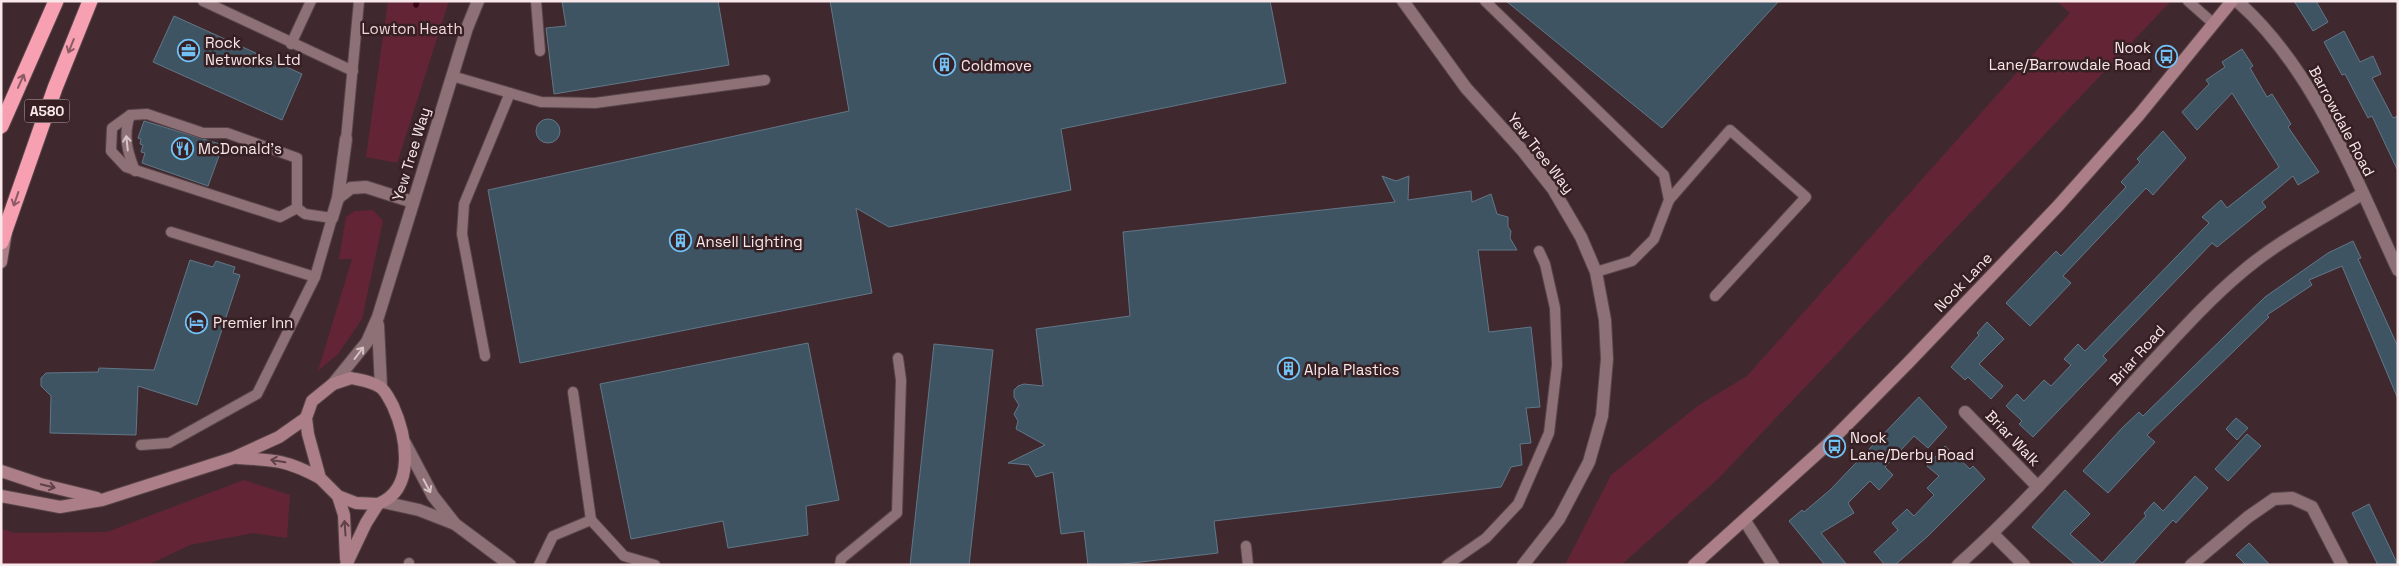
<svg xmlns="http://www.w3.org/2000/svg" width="2399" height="566" viewBox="0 0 2399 566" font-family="'Space Grotesk',sans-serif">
<rect width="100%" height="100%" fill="#40292e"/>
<g fill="#632536">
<polygon points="388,1 449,1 397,163 366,157"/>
<polygon points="2057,1 2171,1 1718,479 1621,565 1565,565 1611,475 1699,405 1747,376 2070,13"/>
<polygon points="373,210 383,221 362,319 338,354 318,371 352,259 339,259 346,217 355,211"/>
<polygon points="244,480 290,495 287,538 253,533 190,545 148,565 1,565 1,529 15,533 107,532"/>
</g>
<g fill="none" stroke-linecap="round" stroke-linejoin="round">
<polyline stroke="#340414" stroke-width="5.5" points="416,5 417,1"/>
</g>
<g fill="#3f5462" stroke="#617787">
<polygon points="562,1 718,1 729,65 554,94 546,28 566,26"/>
<polygon points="830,1 1270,1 1286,83 1061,129 1071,190 889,227 856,208 872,293 520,363 488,190 849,111"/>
<polygon points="1506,1 1779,1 1662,128"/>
<polygon points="2294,1 2316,1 2328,22 2313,31"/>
<polygon points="174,16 302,74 282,120 153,62"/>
<polygon points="2344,31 2360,62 2373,56 2381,74 2372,78 2393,118 2398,116 2398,171 2372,116 2368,118 2345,74 2342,75 2324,42"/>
<polygon points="2242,49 2253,66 2250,68 2267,97 2272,94 2291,124 2288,127 2319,172 2298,185 2293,176 2262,202 2266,207 2217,247 2212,243 2103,356 2107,360 2033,437 2019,424 2022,421 2006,406 2017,394 2024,401 2044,380 2051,386 2071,365 2064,359 2078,344 2085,351 2209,223 2202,217 2221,200 2227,208 2279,167 2232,93 2197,130 2182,112 2209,84 2206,80 2225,67 2222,62"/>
<circle cx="548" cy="131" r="12"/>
<polygon points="144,121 223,145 208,186 142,163 145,153 141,152 143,145 140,144 141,139 138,138"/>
<polygon points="2163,131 2186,158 2153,195 2146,188 2063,276 2071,283 2030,326 2006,303 2056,251 2061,256 2126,187 2121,182 2140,162 2137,159"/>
<polygon points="1382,176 1396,181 1409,176 1408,200 1471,191 1472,202 1491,194 1497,214 1508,217 1508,227 1511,231 1510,238 1517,250 1478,250 1489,332 1531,327 1540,407 1526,408 1531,443 1520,444 1522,465 1511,467 1501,487 1214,521 1218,553 1115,565 1088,565 1084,531 1061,534 1053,472 1036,477 1029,465 1008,463 1045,445 1016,429 1018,421 1014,414 1019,405 1014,397 1014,390 1018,386 1024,384 1043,386 1036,329 1130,316 1123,232 1395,202"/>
<polygon points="2353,241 2361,258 2358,259 2398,347 2398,399 2342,266 2309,280 2312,285 2267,315 2269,317 2147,435 2155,442 2108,493 2083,471 2122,428 2139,412 2143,416 2265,297 2328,253"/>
<polygon points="190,260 213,267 216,261 235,267 233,273 240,275 197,405 138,386 136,435 50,433 51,396 41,386 41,378 46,373 98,372 99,368 154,370"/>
<polygon points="1987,322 2004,339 1979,364 2003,386 1991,399 1968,377 1965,380 1951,367 1979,335 1977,333"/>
<polygon points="808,343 839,500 806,506 808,535 728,548 723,521 631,539 600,384"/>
<polygon points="934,344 993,350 969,565 910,565"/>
<polygon points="1919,397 1947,427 1928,448 1914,436 1885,467 1893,475 1879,490 1870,481 1848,503 1854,513 1821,533 1847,565 1825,565 1789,521 1802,510 1804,512 1830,490"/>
<polygon points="2236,418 2248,428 2237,440 2226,429"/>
<polygon points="2247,434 2261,446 2228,481 2215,469"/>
<polygon points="1945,446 1970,469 1973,466 1985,479 1928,536 1895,565 1885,565 1874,552 1898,530 1892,523 1907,509 1914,516 1934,495 1927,488 1939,476 1927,466"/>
<polygon points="2195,476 2208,488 2176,523 2173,520 2132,565 2076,565 2032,527 2065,490 2090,514 2070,534 2102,563 2146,516 2144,513 2154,502 2163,511"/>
<polygon points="2369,504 2388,544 2398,565 2378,565 2352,513"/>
<polygon points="2249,543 2270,565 2246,565 2236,555"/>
</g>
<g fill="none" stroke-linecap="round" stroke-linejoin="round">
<defs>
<g id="lane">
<polyline points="203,1 353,71"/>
<polyline points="536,1 540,51"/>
<polyline points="1485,1 1664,175 1669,200 1654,239 1632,261 1596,272"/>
<polyline points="2188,1 2214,24"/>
<polyline points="291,44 311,1"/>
<polyline points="452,76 510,93 464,204 462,234 485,356"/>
<polyline points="510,93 541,102 595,103 765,80"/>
<polygon points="147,114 203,133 227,133 297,158 297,208 280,217 126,167 111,151 112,128 130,115"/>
<path d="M 130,115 C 123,136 127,151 135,171"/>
<polyline points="346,139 359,1"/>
<polyline points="1669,200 1730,130 1806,197 1715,296"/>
<polyline points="171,232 315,277 332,218 305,214 297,208"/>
<polyline points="573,392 591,520"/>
<polyline points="141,445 169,443 257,394 315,277"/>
<polyline points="1246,546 1248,565"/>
<polyline points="409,565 409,563"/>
<polyline points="539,565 553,536 591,520 624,556 655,565"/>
<polyline points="840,565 841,559 897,513 901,380 898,358"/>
<polyline points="1447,565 1486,538 1518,504 1549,433 1557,365 1555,308 1545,264 1539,251"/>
</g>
<g id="street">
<polyline points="1403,1 1466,88 1522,150 1553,189 1581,237 1596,272 1605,320 1607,359 1602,416 1589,462 1559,519 1523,565"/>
<path d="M 2237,1 C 2314,68 2356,180 2398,270"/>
<polyline points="338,198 351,188 366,187 413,202"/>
<polyline points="332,218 338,198 346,139"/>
<polyline points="378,325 381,387"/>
<polyline points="333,384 367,342 378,317 467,28 478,1"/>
<polyline points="1965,412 2038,487"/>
<polyline points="405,443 433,496 455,524 510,565"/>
<polyline points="383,502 419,510 455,524"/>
<polyline points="1745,521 1773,565"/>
<polyline points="1993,534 2024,565"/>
<path d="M 1958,565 C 2024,506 2082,439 2141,374 C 2174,339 2205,303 2242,272 C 2278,241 2322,219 2362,194"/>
<polyline points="2191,565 2248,517 2274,499 2292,498 2312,507 2342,565"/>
</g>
<g id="secondary">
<polyline points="1,262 6,232"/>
<path d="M 351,378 C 360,380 371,381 380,387 C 386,391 389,399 393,406 C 406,435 417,489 378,504 L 356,503 L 338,496 L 320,478 L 308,434 L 306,418 L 312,401 L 333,384 Z"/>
<path d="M 238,458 C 275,460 287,460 320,478"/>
<polyline points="1,471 40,484 97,498"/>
<polyline points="1,496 60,507 102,500 233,458 279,437 306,418"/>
<polyline points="338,496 344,515 346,559"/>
<polyline points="346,565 366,523 378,504"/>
<polyline points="1694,565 1828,444 1909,362 2058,206 2139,115 2232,1"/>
</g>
<g id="highway">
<polyline points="1,126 56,1"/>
<polyline points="1,242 55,88 90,1"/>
</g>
</defs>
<use href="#lane" stroke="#584549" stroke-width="12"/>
<use href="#street" stroke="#584549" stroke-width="14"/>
<use href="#secondary" stroke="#584549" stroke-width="14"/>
<use href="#highway" stroke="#584549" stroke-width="17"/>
<use href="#lane" stroke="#8d7176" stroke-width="10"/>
<use href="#street" stroke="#8d7176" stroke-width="12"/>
<use href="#secondary" stroke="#ac7f88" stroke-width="12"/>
<use href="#highway" stroke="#f6a0b2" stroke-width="15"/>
</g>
<defs><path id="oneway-shaft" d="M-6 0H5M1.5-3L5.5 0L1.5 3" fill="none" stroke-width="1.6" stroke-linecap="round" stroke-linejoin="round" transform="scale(1.25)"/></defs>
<g stroke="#8c5a64">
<use href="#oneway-shaft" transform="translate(71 46) rotate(112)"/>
<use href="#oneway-shaft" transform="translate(21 81) rotate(-66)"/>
<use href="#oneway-shaft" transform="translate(16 199) rotate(109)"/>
</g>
<g stroke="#d8c4c7">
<use href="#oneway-shaft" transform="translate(127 143) rotate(-96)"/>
<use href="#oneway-shaft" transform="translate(359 353) rotate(-53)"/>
<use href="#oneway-shaft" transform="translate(427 486) rotate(62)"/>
</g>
<g stroke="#5f4147">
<use href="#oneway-shaft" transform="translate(278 461) rotate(-170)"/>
<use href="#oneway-shaft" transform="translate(48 486) rotate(14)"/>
<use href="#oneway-shaft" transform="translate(345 528) rotate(-94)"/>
</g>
<defs>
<symbol id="office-ring" viewBox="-11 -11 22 22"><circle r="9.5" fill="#362024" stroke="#71c1f5" stroke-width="1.5"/><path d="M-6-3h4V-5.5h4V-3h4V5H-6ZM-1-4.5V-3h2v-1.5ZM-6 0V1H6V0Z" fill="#71c1f5"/></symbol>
<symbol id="bus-ring" viewBox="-11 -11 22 22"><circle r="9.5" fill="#362024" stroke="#71c1f5" stroke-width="1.5"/><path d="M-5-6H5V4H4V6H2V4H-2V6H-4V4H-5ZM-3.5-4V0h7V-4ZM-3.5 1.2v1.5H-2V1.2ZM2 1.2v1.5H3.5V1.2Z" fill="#71c1f5"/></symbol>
<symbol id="building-ring" viewBox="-11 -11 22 22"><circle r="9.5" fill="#362024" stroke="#71c1f5" stroke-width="1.5"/><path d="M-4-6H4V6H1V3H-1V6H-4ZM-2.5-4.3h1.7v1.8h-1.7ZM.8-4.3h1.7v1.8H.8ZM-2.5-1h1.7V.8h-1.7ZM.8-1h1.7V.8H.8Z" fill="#71c1f5"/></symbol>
<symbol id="restaurant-ring" viewBox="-11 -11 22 22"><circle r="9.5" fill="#362024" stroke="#71c1f5" stroke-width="1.5"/><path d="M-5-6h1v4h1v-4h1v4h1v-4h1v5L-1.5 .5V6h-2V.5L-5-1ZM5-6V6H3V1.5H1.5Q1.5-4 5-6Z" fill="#71c1f5"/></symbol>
<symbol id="hotel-ring" viewBox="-11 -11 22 22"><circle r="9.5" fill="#362024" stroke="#71c1f5" stroke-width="1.5"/><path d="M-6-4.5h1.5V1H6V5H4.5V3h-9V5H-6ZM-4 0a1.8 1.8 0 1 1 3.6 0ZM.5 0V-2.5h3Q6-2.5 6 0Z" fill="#71c1f5"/></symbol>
</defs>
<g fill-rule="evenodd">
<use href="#office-ring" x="176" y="38" width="25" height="25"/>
<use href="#bus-ring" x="2154" y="44" width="25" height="25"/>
<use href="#building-ring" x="932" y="52" width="25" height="25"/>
<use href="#restaurant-ring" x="170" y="136" width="25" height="25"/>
<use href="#building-ring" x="668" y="228" width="25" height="25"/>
<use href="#hotel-ring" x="184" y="310" width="25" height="25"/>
<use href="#building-ring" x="1276" y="356" width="25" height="25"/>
<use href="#bus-ring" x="1822" y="434" width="25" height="25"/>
</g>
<g text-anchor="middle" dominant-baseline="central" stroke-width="5" stroke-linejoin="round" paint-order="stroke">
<rect fill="#362024" stroke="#beacaf" stroke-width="1" x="24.5" y="99.5" width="45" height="23" rx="4"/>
<g font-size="14" font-weight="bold" fill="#f8e8ea">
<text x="47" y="111">A580</text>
</g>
<g font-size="15" fill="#f1d6da" stroke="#362024">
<text x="412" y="28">Lowton Heath</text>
</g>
<g font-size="15" fill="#f8e8ea" stroke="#362024" text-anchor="start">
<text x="205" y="42">Rock<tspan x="205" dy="17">Networks Ltd</tspan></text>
<text x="2151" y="47" text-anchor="end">Nook<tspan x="2151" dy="17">Lane/Barrowdale Road</tspan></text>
<text x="961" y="65">Coldmove</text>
<text x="198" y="148">McDonald's</text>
<text x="696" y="241">Ansell Lighting</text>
<text x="213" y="322">Premier Inn</text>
<text x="1304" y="369">Alpla Plastics</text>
<text x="1850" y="437">Nook<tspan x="1850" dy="17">Lane/Derby Road</tspan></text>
</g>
<g font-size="15" fill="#f8e8ea" stroke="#362024">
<text transform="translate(2342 121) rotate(62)">Barrowdale Road</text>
<text transform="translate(1541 153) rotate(52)">Yew Tree Way</text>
<text transform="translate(411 154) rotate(-73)">Yew Tree Way</text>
<text transform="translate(1963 282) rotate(-46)">Nook Lane</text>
<text transform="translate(2137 355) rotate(-48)">Briar Road</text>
<text transform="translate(2013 438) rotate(46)">Briar Walk</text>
</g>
</g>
<rect width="2399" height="566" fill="none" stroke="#f8e8ea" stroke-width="5"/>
</svg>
